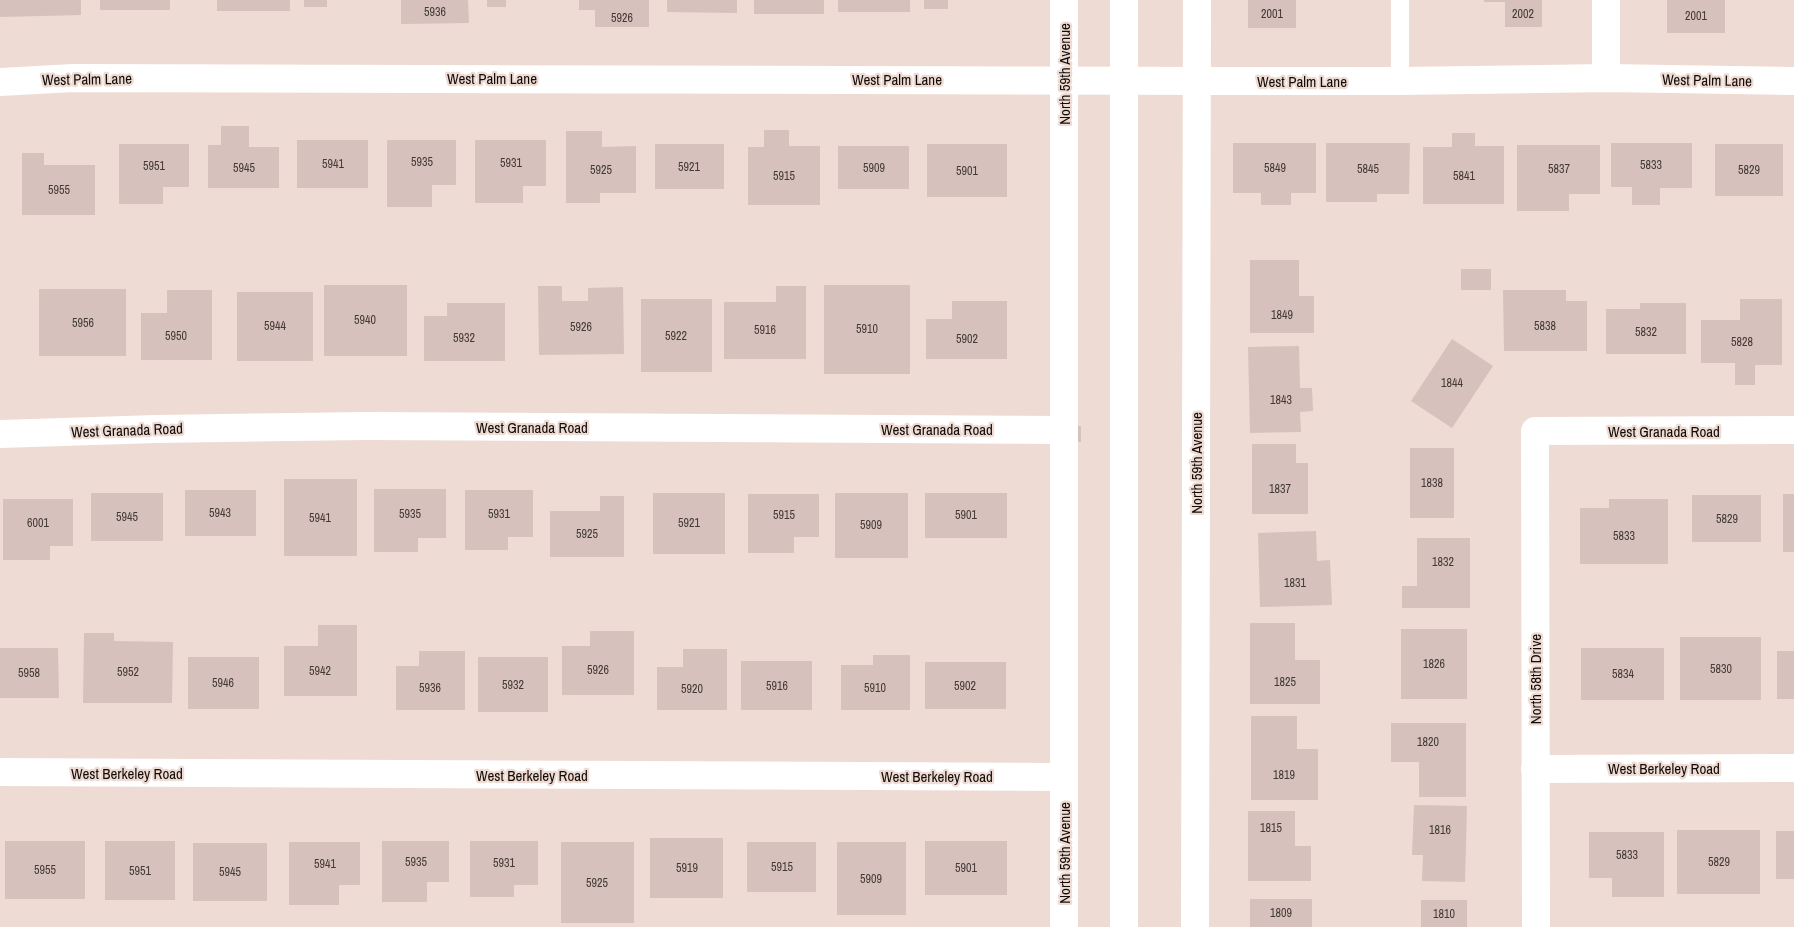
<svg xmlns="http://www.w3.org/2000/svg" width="1794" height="927" viewBox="0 0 1794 927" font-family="'Archivo Narrow',sans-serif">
<rect width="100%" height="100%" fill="#eedbd3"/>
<g fill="#d6c1bc">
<polygon points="0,0 81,0 81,15 0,17"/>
<rect x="100" y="0" width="70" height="10"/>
<rect x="217" y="0" width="73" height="11"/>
<rect x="304" y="0" width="23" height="7"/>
<polygon points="401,0 468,0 469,23 401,24"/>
<rect x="487" y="0" width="19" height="7"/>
<polygon points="579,0 649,0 649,27 595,27 595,10 579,10"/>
<polygon points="667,0 737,0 737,13 667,12"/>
<rect x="754" y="0" width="70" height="14"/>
<rect x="838" y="0" width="72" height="12"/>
<rect x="924" y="0" width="24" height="9"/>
<rect x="1248" y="0" width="48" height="28"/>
<polygon points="1484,0 1542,0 1542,27 1505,27 1505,2 1484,2"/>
<rect x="1667" y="0" width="58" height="33"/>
<polygon points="221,126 249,126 249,147 279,147 279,188 208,188 208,145 221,145"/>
<polygon points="764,130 789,130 789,146 820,146 820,205 748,205 748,147 764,147"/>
<polygon points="566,131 602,131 602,147 636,146 636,193 600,193 600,203 566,203"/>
<polygon points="1452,133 1475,133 1475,146 1504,146 1504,204 1423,204 1423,147 1452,147"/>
<rect x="297" y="140" width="71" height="48"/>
<polygon points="387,140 456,140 456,185 432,185 432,207 387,207"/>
<polygon points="475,140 546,140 546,186 523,186 523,203 475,203"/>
<polygon points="1233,143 1316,143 1316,193 1291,193 1291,205 1261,205 1261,193 1233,193"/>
<polygon points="1326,143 1410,143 1409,194 1377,194 1377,202 1326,202"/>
<polygon points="1611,143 1692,143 1692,188 1660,188 1660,205 1632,205 1632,187 1611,187"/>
<polygon points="119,144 189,144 189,187 163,187 163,204 119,204"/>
<rect x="655" y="144" width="69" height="45"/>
<rect x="927" y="144" width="80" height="53"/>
<rect x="1715" y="144" width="68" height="52"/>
<polygon points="1517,145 1600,145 1600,194 1569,194 1569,211 1517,211"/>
<rect x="838" y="146" width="71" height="43"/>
<polygon points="22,153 44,153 44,165 95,165 95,215 22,215"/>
<polygon points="1250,260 1299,260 1299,296 1314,296 1314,333 1250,333"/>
<rect x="1461" y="269" width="30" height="21"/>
<rect x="324" y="285" width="83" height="71"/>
<rect x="824" y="285" width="86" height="89"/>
<polygon points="538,286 562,286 562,301 588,301 588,288 623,287 624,354 539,355"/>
<polygon points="776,286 806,286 806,359 724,359 724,302 776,302"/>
<rect x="39" y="289" width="87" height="67"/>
<polygon points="167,290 212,290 212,360 141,360 141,313 167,313"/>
<polygon points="1503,290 1566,290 1566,301 1587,301 1587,351 1504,351"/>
<rect x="237" y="292" width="76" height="69"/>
<rect x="641" y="299" width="71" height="73"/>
<polygon points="1740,299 1782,299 1782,365 1755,365 1755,385 1735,385 1735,363 1701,363 1701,320 1740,320"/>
<polygon points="952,301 1007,301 1007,359 926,359 926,319 952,319"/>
<polygon points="447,303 505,303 505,361 424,361 424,316 447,316"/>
<polygon points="1640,303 1686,303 1686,354 1606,354 1606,309 1640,309"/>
<polygon points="1452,339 1493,366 1452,428 1411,401"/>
<polygon points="1299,346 1300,388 1312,388 1313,411 1300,412 1301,432 1250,433 1248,347"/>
<rect x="1077" y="426" width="4" height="16"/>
<polygon points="1252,444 1296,444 1296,463 1308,463 1308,514 1252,514"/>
<rect x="1410" y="448" width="44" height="70"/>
<rect x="284" y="479" width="73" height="77"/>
<polygon points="374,489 446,489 446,538 418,538 418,552 374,552"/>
<rect x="185" y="490" width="71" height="46"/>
<polygon points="465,490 533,490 533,537 508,537 508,550 465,550"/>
<rect x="91" y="493" width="72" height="48"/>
<rect x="653" y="493" width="72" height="61"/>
<rect x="835" y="493" width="73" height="65"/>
<rect x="925" y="493" width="82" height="45"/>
<polygon points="748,494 819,494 819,537 794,537 794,553 748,553"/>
<rect x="1783" y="494" width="11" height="58"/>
<rect x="1692" y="495" width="69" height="47"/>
<polygon points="600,496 624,496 624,557 550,557 550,511 600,511"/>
<polygon points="3,499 73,499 73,546 50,546 50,560 3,560"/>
<polygon points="1609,499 1668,499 1668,564 1580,564 1580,508 1609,508"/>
<polygon points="1316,531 1317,561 1330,560 1332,605 1260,607 1258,533"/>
<polygon points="1417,538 1470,538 1470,608 1402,608 1402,586 1417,586"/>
<polygon points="1250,623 1295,623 1295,660 1320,660 1320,704 1250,704"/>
<polygon points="318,625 357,625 357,696 284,696 284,646 318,646"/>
<rect x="1401" y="629" width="66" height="70"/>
<polygon points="590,631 634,631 634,695 562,695 562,646 590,646"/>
<polygon points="84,633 114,633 114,641 173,642 172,703 83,703"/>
<rect x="1680" y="637" width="81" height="63"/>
<polygon points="0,648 58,648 59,698 0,698"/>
<rect x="1581" y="648" width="83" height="52"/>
<polygon points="683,649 727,649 727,710 657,710 657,667 683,667"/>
<polygon points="419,651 465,651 465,710 396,710 396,666 419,666"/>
<rect x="1777" y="651" width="17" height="48"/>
<polygon points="873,655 910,655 910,710 841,710 841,665 873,665"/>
<rect x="188" y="657" width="71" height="52"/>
<rect x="478" y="657" width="70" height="55"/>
<rect x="741" y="661" width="71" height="49"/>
<rect x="925" y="662" width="81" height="47"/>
<polygon points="1251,716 1297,716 1297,749 1318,749 1318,800 1251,800"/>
<polygon points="1391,723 1466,723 1466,797 1419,797 1419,762 1391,762"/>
<polygon points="1414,805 1467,806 1465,882 1422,881 1423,855 1412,855"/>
<polygon points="1248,811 1295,811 1295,846 1311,846 1311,881 1248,881"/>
<rect x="1677" y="830" width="83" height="64"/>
<rect x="1776" y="831" width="18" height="48"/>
<polygon points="1589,832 1664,832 1664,897 1612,897 1612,878 1589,878"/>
<rect x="650" y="838" width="73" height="60"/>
<rect x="5" y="841" width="80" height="58"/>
<rect x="105" y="841" width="70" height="59"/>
<polygon points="382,841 449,841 449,882 427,882 427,902 382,902"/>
<polygon points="470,841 538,841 538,885 514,885 514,897 470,897"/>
<rect x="925" y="841" width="82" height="54"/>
<polygon points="289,842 360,842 360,885 339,885 339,905 289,905"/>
<rect x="561" y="842" width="73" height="81"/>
<rect x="747" y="842" width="69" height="50"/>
<rect x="837" y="842" width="69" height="73"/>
<rect x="193" y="843" width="74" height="58"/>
<rect x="1250" y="899" width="62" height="28"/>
<rect x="1421" y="900" width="46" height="27"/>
</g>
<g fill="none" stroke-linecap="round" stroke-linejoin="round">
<polyline stroke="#fff" stroke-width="18" points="1400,0 1400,81"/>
<g stroke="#fff" stroke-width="28">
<polyline points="1064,0 1064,927"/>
<polyline points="1606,0 1606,78"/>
<polyline points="0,82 73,78 1227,81 1400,81 1606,78 1794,81"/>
<polyline points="0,434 156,429 366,426 1064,430"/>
<polyline points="1535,769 1794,768"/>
<polyline points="0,772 1064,777"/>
<polyline points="1195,927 1197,0"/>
<polyline points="1536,927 1535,431 1794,430"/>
</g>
<polyline stroke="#fff" stroke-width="28" points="1124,927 1124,0"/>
</g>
<g text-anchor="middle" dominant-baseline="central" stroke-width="4.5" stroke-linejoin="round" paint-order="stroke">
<g font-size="12" fill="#433936">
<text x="435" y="12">5936</text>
<text x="1272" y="14">2001</text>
<text x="1523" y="14">2002</text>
<text x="1696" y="16">2001</text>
<text x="622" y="18">5926</text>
<text x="422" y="162">5935</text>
<text x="511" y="163">5931</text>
<text x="333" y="164">5941</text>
<text x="1651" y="165">5833</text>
<text x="154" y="166">5951</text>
<text x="689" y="167">5921</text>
<text x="244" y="168">5945</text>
<text x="874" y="168">5909</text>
<text x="1275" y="168">5849</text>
<text x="1368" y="169">5845</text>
<text x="1559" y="169">5837</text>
<text x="601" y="170">5925</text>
<text x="1749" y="170">5829</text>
<text x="967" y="171">5901</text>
<text x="784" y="176">5915</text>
<text x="1464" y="176">5841</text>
<text x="59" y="190">5955</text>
<text x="1282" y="315">1849</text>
<text x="365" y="320">5940</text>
<text x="83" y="323">5956</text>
<text x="275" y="326">5944</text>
<text x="1545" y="326">5838</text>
<text x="581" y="327">5926</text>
<text x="867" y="329">5910</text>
<text x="765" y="330">5916</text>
<text x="1646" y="332">5832</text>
<text x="176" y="336">5950</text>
<text x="676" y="336">5922</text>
<text x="464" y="338">5932</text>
<text x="967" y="339">5902</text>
<text x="1742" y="342">5828</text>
<text x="1452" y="383">1844</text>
<text x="1281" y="400">1843</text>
<text x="1432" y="483">1838</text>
<text x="1280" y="489">1837</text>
<text x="220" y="513">5943</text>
<text x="410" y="514">5935</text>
<text x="499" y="514">5931</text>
<text x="784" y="515">5915</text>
<text x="966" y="515">5901</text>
<text x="127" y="517">5945</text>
<text x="320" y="518">5941</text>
<text x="1727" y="519">5829</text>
<text x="38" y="523">6001</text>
<text x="689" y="523">5921</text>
<text x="871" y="525">5909</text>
<text x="587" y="534">5925</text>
<text x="1624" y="536">5833</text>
<text x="1443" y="562">1832</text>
<text x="1295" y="583">1831</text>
<text x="1434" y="664">1826</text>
<text x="1721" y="669">5830</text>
<text x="598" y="670">5926</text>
<text x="320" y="671">5942</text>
<text x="128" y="672">5952</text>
<text x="29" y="673">5958</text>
<text x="1623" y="674">5834</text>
<text x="1285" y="682">1825</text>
<text x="223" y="683">5946</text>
<text x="513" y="685">5932</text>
<text x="777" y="686">5916</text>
<text x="965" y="686">5902</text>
<text x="430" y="688">5936</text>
<text x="875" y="688">5910</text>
<text x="692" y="689">5920</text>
<text x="1428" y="742">1820</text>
<text x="1284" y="775">1819</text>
<text x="1271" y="828">1815</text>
<text x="1440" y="830">1816</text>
<text x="1627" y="855">5833</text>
<text x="416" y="862">5935</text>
<text x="1719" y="862">5829</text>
<text x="504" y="863">5931</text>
<text x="325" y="864">5941</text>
<text x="782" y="867">5915</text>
<text x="687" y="868">5919</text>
<text x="966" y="868">5901</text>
<text x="45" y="870">5955</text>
<text x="140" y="871">5951</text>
<text x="230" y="872">5945</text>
<text x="871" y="879">5909</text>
<text x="597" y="883">5925</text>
<text x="1281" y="913">1809</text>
<text x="1444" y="914">1810</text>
</g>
<g font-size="15" fill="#120c09" stroke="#eedbd3">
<text transform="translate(1064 74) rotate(-90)">North 59th Avenue</text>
<text x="492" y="78">West Palm Lane</text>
<text transform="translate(87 79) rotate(-1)">West Palm Lane</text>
<text x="897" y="79">West Palm Lane</text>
<text transform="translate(1707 80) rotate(1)">West Palm Lane</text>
<text x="1302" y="81">West Palm Lane</text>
<text x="532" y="427">West Granada Road</text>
<text x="937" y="429">West Granada Road</text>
<text transform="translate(127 430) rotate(-2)">West Granada Road</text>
<text x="1664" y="431">West Granada Road</text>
<text transform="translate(1196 463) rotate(-90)">North 59th Avenue</text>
<text transform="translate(1535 679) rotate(-90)">North 58th Drive</text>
<text x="1664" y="768">West Berkeley Road</text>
<text x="127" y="773">West Berkeley Road</text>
<text x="532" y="775">West Berkeley Road</text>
<text x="937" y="776">West Berkeley Road</text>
<text transform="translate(1064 853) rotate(-90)">North 59th Avenue</text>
</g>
</g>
</svg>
